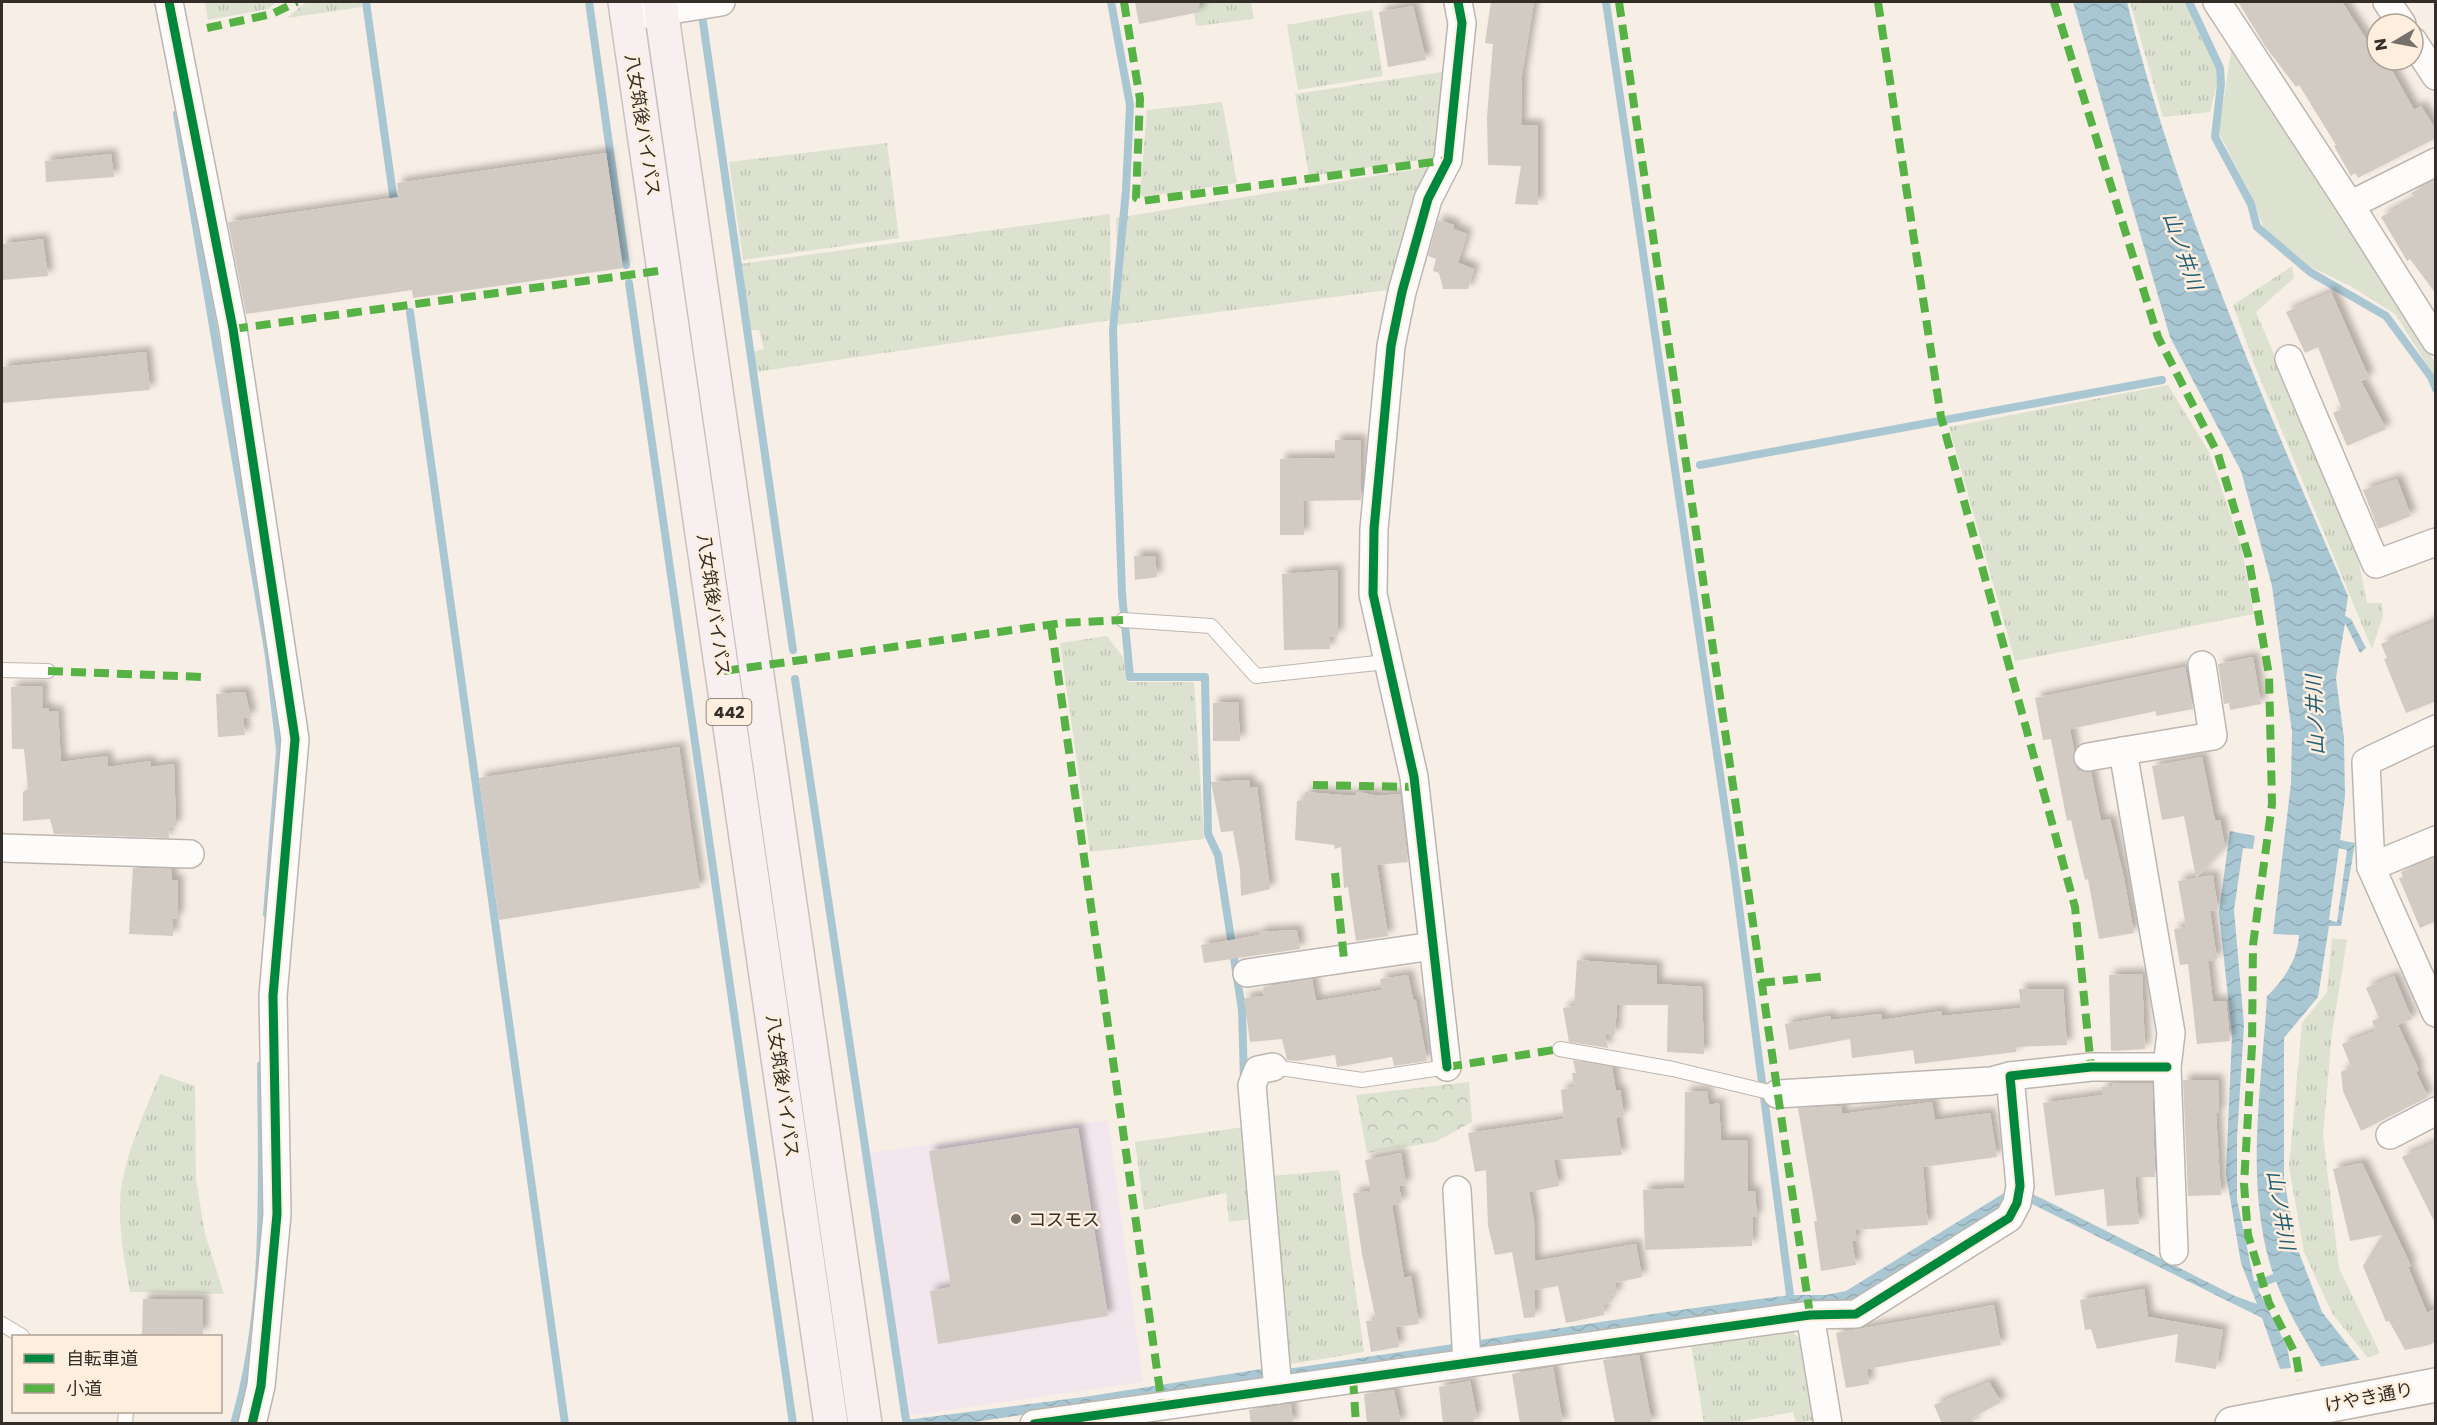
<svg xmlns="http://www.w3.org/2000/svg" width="2437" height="1425" viewBox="0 0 2437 1425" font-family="Poppins,'Noto Sans JP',sans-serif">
<defs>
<pattern id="grass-tufts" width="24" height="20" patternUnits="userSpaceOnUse" patternTransform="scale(1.5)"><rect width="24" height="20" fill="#dde2d0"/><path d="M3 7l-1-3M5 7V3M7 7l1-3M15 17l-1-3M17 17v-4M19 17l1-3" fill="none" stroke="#bec2b3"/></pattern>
<pattern id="forest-crowns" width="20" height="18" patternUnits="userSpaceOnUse" patternTransform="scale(1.5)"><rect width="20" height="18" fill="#dde2d0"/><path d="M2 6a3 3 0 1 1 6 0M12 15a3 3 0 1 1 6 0" fill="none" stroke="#bec2b3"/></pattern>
<pattern id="water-waves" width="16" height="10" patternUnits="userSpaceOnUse" patternTransform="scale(1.5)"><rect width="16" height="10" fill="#a9c7d3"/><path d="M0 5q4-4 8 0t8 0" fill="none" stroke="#92abb5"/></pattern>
<filter id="shadow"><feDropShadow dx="5.5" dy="-5.5" stdDeviation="3" flood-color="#0004"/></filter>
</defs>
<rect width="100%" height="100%" fill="#f7eee5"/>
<polygon fill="#f3e7ed" points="1108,1120 1143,1382 901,1417 861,1154"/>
<g fill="url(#grass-tufts)">
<polygon points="205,2 277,2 268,9 208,20"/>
<polygon points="306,2 361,2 362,7 287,18"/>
<polygon points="1192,2 1251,2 1254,19 1196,26"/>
<polygon points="2130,2 2185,2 2216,67 2217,83 2210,112 2163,117"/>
<polygon points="1372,10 1383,76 1298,90 1287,25"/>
<polygon points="1448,71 1441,157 1309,176 1295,94"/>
<polygon points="1222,102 1237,183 1143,197 1140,194 1147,110"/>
<polygon points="887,143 899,238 743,260 729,162"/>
<polygon points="1441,165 1422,191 1388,290 1118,325 1116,218"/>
<polygon points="1110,214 1111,320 756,372 753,352 764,349 759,330 750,330 740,264"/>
<polygon points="2292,266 2294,278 2256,312 2356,548 2367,603 2382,603 2383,616 2372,649 2255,366 2233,305"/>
<polygon points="2168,385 2209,452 2241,546 2254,614 2015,661 1949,427"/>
<polygon points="1107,636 1125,660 1127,682 1194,682 1204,839 1090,852 1060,643"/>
<polygon points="2332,938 2347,940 2332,1033 2323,1135 2339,1268 2380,1353 2368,1358 2332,1313 2304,1252 2289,1167 2302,1023 2327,992"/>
<path d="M 160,1074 L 195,1086 L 196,1179 L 205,1234 L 224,1294 L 130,1292 C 124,1257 116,1218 122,1183 C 129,1145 146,1109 160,1074 Z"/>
<polygon points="1244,1127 1252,1219 1229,1222 1226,1193 1144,1210 1135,1142"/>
<polygon points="1339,1170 1364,1352 1285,1365 1271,1176"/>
<polygon points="1787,1326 1809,1349 1819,1419 1796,1423 1793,1412 1732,1423 1704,1423 1690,1339"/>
</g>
<polygon fill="url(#forest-crowns)" points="1469,1082 1472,1122 1435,1142 1367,1153 1356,1095"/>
<polygon fill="#dde2d0" points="2231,51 2435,362 2435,377 2395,314 2352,287 2309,266 2264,229 2252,197 2219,133"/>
<g fill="url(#water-waves)" fill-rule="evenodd">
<path d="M 2073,2 L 2127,2 C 2177,207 2265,403 2348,596 L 2345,616 L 2351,619 L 2366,648 L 2360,653 L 2345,623 L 2336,678 L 2344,738 L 2345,796 L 2340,840 L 2355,843 L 2341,926 L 2329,926 L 2318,997 L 2284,1038 L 2284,1179 L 2296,1245 L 2322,1312 L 2358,1358 L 2427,1423 L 2353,1417 C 2325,1372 2285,1315 2270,1264 C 2245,1178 2262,1084 2267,996 C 2284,980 2298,959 2299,935 L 2273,934 L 2291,783 L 2292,732 L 2272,586 L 2241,471 L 2170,337 ZM 2339,848 L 2347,850 L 2337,922 L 2329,920 Z"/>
<path d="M 2230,831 L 2255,836 L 2253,849 L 2243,848 L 2234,910 L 2244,1025 L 2237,1139 L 2237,1200 L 2254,1281 L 2287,1347 L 2291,1368 L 2280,1369 L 2262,1318 L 2030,1203 L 1851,1300 L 1269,1378 L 968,1423 L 906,1423 L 906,1420 L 1084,1397 L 1268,1368 L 1287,1369 L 1680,1310 L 1790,1295 L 1826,1295 L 1846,1291 L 2004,1193 C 2019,1188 2030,1193 2043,1199 L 2235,1296 L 2257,1304 L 2241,1263 L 2226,1174 L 2232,1035 L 2219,912 Z"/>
</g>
<polygon fill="#f7eee5" points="2363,1359 2429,1421 2430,1424 2355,1424 2319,1367"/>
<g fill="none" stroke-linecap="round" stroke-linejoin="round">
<g stroke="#a9c7d3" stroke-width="8">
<polyline points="366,2 395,209"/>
<polyline points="589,2 626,265"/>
<polyline points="1111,2 1130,105 1126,190 1113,330 1122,594 1130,677 1205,677 1208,834 1218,855 1242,1010 1244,1080"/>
<polyline points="1606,2 1734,869 1790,1295"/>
<polyline points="2189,2 2220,68 2221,84 2215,137 2251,204 2257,227 2310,272 2386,316 2431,377 2436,389"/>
<polyline points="702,15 793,650"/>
<polyline points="177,114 269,656 280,750 267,914"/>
<polyline points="629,283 793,1424"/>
<polyline points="410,312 565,1424"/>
<polyline points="1700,465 2162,380"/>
<polyline points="795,679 906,1420"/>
<polyline points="2254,1286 2284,1274"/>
<path d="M 234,1424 C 268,1309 262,1183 261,1065"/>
</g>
</g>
<g fill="#d2cbc4" filter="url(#shadow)">
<polygon points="1135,2 1199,2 1200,12 1139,24"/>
<polygon points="1491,2 1534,2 1522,75 1521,125 1538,125 1538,205 1515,204 1521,166 1488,165 1487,117 1493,44 1485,43"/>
<polygon points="2238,2 2342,2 2377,56 2377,60 2386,60 2414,110 2421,106 2436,130 2436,138 2358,178 2355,173 2351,176 2334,146 2336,145 2299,85 2296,87 2265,46"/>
<polygon points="1413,6 1426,60 1388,67 1379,12"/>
<polygon points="606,153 623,268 413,298 412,290 246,314 228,222 399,197 397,183"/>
<polygon points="111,154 114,177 46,182 45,161"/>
<polygon points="2436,180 2436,294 2410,259 2407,261 2381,217 2415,198 2411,193"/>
<polygon points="1438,220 1454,225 1454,229 1467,234 1458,263 1474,269 1468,289 1443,289 1439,273 1433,271 1436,259 1428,256"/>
<polygon points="43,239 48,276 2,280 2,244"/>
<polygon points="2331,292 2369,378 2361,381 2386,429 2347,446 2333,413 2342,409 2318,347 2305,353 2286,312"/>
<polygon points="146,352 150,390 2,403 2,367"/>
<polygon points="1335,440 1361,440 1361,500 1303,501 1304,535 1280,535 1280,459 1335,458"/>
<polygon points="2397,479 2411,516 2378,529 2363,490"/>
<polygon points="1134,556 1155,556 1157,577 1135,580"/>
<polygon points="1338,570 1338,635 1329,637 1330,649 1284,650 1282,574"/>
<polygon points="2436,621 2436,701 2406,713 2384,659 2387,658 2381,644"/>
<polygon points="2253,657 2261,704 2230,710 2229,703 2224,704 2218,664"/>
<polygon points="2185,667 2193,709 2156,716 2156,711 2070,729 2074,750 2073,760 2078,770 2091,772 2101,821 2110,819 2124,878 2134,933 2099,939 2088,879 2085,880 2071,820 2067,821 2051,739 2043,740 2035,698"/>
<polygon points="43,686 42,709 48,708 49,712 58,711 61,762 107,756 108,767 150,761 151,767 174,764 176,826 168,828 169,838 54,834 50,819 23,821 23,792 28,789 24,749 12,749 11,687"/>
<polygon points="245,692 251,717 243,718 245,735 218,737 216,694"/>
<polygon points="1238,702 1240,741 1213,741 1213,703"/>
<polygon points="679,747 700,888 499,920 479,778"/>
<polygon points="2202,757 2215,821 2220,820 2225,847 2196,878 2184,816 2162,820 2152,766"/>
<polygon points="1249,780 1250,788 1257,787 1270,889 1241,896 1240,870 1233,831 1221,832 1211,782"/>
<polygon points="1305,792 1355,796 1357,792 1379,796 1400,794 1408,862 1377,865 1388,936 1356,941 1348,887 1344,888 1341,847 1335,849 1334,845 1295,840 1297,801 1305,799"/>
<polygon points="2436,857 2436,921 2420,928 2399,878 2403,877 2401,872"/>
<polygon points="133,868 171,869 172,880 178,880 178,918 173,919 173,936 129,934"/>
<polygon points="2213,875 2218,910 2210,911 2217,959 2208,961 2213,1002 2226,1001 2230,1041 2197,1044 2188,964 2180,965 2174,929 2186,927 2178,881"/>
<polygon points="1297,930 1300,949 1204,963 1201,945 1260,935 1259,932"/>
<polygon points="1577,960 1657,966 1657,984 1702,987 1704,1054 1667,1052 1668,1005 1617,1005 1615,1035 1605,1035 1608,1048 1569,1042 1563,1008 1574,1006"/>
<polygon points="2142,974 2145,1049 2111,1051 2109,975"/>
<polygon points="1408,975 1413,999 1416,1001 1427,1061 1394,1066 1392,1057 1337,1067 1335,1055 1297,1061 1287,1060 1282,1039 1250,1042 1244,998 1264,996 1263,987 1312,979 1316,1001 1382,990 1380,979"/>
<polygon points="2394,976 2412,1019 2398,1025 2419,1070 2416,1072 2428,1097 2361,1131 2343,1091 2341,1072 2351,1067 2342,1044 2376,1031 2372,1021 2379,1018 2366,988"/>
<polygon points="2019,989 2063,989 2067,1045 2016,1047 2016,1052 1915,1064 1913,1050 1852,1058 1850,1039 1789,1050 1785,1024 1830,1016 1831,1020 1881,1014 1882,1020 1941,1011 1942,1016 2021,1008"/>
<polygon points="1573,1060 1612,1067 1616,1091 1620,1090 1624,1115 1616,1118 1622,1155 1554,1160 1559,1186 1529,1192 1534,1221 1535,1261 1636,1244 1642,1277 1615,1283 1617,1294 1609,1296 1610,1303 1603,1305 1604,1315 1566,1323 1558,1286 1535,1290 1535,1317 1524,1318 1512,1252 1495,1255 1488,1226 1486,1170 1475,1172 1468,1133 1564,1119 1561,1090 1574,1087 1572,1073 1576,1073"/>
<polygon points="2183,1080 2218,1080 2219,1113 2216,1113 2221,1195 2188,1196"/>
<polygon points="2112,1083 2152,1083 2155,1177 2135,1177 2139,1224 2107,1226 2104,1189 2055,1196 2043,1103 2102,1095 2102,1087 2112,1086"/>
<polygon points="1707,1091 1709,1105 1719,1103 1721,1140 1747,1140 1748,1191 1755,1191 1757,1216 1753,1217 1752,1246 1645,1250 1643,1190 1684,1188 1685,1092"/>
<polygon points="1932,1102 1935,1120 1990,1113 1997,1157 1923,1167 1928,1225 1855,1230 1857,1240 1852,1241 1856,1265 1821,1271 1814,1221 1817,1221 1798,1108 1841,1106 1842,1114"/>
<polygon points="1078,1128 1108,1316 938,1344 930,1291 951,1287 929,1151"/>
<polygon points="2436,1142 2436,1225 2402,1157"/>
<polygon points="1401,1153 1406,1185 1399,1186 1402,1203 1392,1205 1404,1278 1411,1276 1419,1324 1396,1327 1399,1347 1371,1352 1366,1321 1376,1320 1362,1254 1353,1193 1371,1191 1365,1160"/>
<polygon points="2362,1163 2411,1266 2408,1267 2427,1313 2436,1308 2436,1341 2429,1345 2405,1350 2389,1321 2386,1322 2363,1266 2382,1235 2350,1241 2333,1169"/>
<polygon points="2144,1289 2148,1317 2223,1330 2216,1369 2175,1362 2178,1334 2097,1349 2091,1329 2085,1330 2080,1300"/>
<polygon points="143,1299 203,1299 203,1334 142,1336"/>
<polygon points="1994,1305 2001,1345 1867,1369 1869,1384 1846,1388 1836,1333"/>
<polygon points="1639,1355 1652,1424 1615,1424 1603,1360"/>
<polygon points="1553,1367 1563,1424 1520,1424 1512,1374"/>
<polygon points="1470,1381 1477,1417 1473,1418 1473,1424 1443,1424 1439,1387"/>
<polygon points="1989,1382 2001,1402 1972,1418 1974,1424 1942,1424 1934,1405"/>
<polygon points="1394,1390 1401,1424 1367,1424 1364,1394"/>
<polygon points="1291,1404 1293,1424 1251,1424 1249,1410"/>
</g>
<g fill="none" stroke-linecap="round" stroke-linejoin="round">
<defs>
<g id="service">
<polyline points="1123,620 1211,626 1256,676 1386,662"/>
<polyline points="2,670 48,671"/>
<polyline points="1560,1049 1673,1069 1777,1094"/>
<polyline points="1273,1067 1362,1080 1447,1067"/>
<polyline points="2,1324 22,1336"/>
<polyline points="125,1424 126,1412"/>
</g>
<g id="minor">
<polyline points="169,2 233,329 295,739 273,996 277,1214 261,1386 252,1424"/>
<polyline points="2217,2 2350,205 2436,341"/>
<polyline points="2387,2 2402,24"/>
<polyline points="627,17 721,2"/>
<polyline points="2413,41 2436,76"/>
<polyline points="2350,205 2436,162"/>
<polyline points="2289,359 2376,564 2436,542"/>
<polyline points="2436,729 2366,762 2371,867 2436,1013"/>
<polyline points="2088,757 2123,751"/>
<polyline points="2,848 190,854"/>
<polyline points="2371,867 2436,840"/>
<polyline points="1247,973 1433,946"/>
<polyline points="1273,1067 1258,1070 1252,1085 1278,1390"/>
<polyline points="1447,1067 1414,777 1373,594 1374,529 1391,346 1402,292 1428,199 1448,160 1462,23 1458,2"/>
<polyline points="1777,1094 1991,1081 2010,1076"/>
<polyline points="2390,1135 2436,1111"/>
<polyline points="1457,1190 1467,1362"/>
<polyline points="2174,1251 2167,1067 2171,1033 2123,751 2213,736 2202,665"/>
<polyline points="1810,1315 1828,1424"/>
<polyline points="1034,1424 1810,1315 1856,1314 2009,1218 2017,1203 2020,1186 2010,1076 2091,1067 2167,1067"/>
</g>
<polyline id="tertiary" points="2232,1424 2436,1385"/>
<g id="trunk">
<polyline points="625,2 831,1424"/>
<polyline points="660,2 865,1424"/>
</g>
</defs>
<use href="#service" stroke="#bdb6b0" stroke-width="16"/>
<use href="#minor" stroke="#bdb6b0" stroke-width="30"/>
<use href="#tertiary" stroke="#bdb6b0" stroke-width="36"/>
<use href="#trunk" stroke="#ccbfbc" stroke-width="36"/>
<use href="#service" stroke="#fefcfb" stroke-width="14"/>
<use href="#minor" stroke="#fefcfb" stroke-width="27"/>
<use href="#tertiary" stroke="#fefcfb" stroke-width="33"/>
<use href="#trunk" stroke="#f8f0f0" stroke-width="33"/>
<g stroke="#56b245" stroke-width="8" stroke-dasharray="15 8" stroke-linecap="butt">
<polyline points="1124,2 1140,99 1136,198 1142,201 1448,160"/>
<polyline points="1619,2 1810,1315"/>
<polyline points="1878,2 1941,417 2075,907 2091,1067"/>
<polyline points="2054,2 2158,337 2218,454 2248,555 2269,675 2272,804 2253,945 2252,1046 2244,1184 2248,1235 2269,1303 2296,1355 2300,1380"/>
<polyline points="207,28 272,14 297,2"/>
<polyline points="233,329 665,270"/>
<polyline points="1051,625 1162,1405"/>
<polyline points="48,671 204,677"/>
<polyline points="724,671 1062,623 1123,620"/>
<polyline points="1313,785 1415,787"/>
<polyline points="1335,873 1344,959"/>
<polyline points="1760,983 1828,976"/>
<polyline points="1447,1067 1560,1049"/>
<polyline points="1353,1379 1356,1424"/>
</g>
<defs>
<g id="cycleway">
<polyline points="169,2 233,329 295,739 273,996 277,1214 261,1386 252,1424"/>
<polyline points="1447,1067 1414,777 1373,594 1374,529 1391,346 1402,292 1428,199 1448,160 1462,23 1458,2"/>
<polyline points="1034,1424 1810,1315 1856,1314 2009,1218 2017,1203 2020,1186 2010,1076 2091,1067 2167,1067"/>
</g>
</defs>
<use href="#cycleway" stroke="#feeede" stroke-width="13"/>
<use href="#cycleway" stroke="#00873e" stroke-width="9"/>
</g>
<circle fill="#78716a" stroke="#feeede" stroke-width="2" cx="1016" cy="1219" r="6"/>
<g text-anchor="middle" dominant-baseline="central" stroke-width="5" stroke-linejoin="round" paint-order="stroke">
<rect fill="#feeede" stroke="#71685f" stroke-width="1.5" x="706.5" y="699" width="45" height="26" rx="4.5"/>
<g font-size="16" font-weight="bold" fill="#342e28">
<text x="729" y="712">442</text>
</g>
<g font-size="18" fill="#342e28" stroke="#feeede">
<text transform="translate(643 125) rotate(81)">八女筑後バイパス</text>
<text transform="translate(714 605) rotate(82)">八女筑後バイパス</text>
<text transform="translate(783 1086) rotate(82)">八女筑後バイパス</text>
<text transform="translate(2369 1397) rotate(-11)">けやき通り</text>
</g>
<g font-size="18" fill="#342e28" stroke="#feeede" text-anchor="start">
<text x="1028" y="1219">コスモス</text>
</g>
<g font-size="20" font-style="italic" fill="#225e74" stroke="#feeede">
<text transform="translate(2183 251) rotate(71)">山ノ井川</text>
<text transform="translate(2315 715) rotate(-92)">山ノ井川</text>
<text transform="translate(2281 1210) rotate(80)">山ノ井川</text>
</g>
</g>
<rect width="2437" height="1425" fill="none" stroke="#342e28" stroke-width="6"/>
<rect x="12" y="1335" width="210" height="78" fill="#feeede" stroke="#ada195" stroke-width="1.5"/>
<rect x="24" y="1354" width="30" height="9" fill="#00873e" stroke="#ada195" stroke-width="1.5"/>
<text x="66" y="1365" font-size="18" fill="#342e28">自転車道</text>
<rect x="24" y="1384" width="30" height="9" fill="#56b245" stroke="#ada195" stroke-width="1.5"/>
<text x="66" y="1395" font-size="18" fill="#342e28">小道</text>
<g transform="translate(2395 42) rotate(260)"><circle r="28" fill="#feeede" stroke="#ada195" stroke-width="1.5"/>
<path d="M0-4.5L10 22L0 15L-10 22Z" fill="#78716a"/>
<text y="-9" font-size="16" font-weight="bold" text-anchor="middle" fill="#342e28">N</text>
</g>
</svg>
